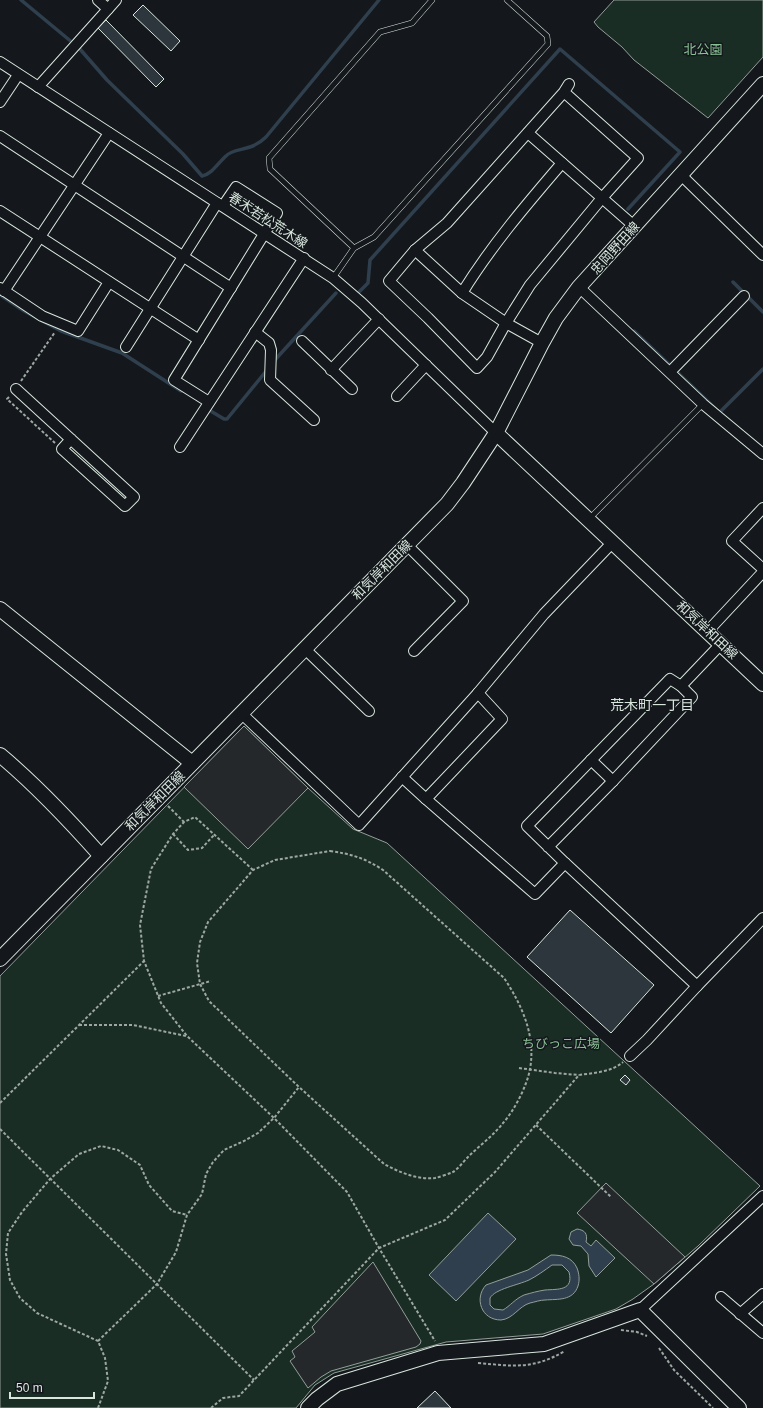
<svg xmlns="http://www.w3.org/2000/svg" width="763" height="1408" viewBox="0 0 763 1408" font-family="Helvetica,'Noto Sans JP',sans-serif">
<rect width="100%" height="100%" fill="#14181c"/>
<g fill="#1a2d24" stroke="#939e99">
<polygon points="614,0 763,0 763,57 708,118 634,60 622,47 598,27 594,22"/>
<polygon points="244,726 308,788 353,829 387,843 760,1186 698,1246 654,1284 633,1299 616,1309 543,1334 446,1342 334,1373 315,1385 296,1408 0,1408 0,976"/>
</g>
<g fill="#24282b" stroke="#939e99">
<polygon points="244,726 308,788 248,849 184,787"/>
<polygon points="606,1183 685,1257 654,1284 577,1213"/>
<polygon points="373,1262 421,1341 420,1344 416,1347 331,1371 321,1377 308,1388 290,1361 295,1357 292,1351 315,1332 312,1327"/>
</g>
<g fill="#2f3f4d" stroke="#939e99" fill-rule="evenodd">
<polygon points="488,1213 516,1239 456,1301 429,1275"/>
<path d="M 577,1229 C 585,1230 588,1234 586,1242 L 591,1246 L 596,1240 L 615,1258 L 596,1277 L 589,1266 L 588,1254 L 581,1246 L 573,1245 L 569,1239 L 571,1232 Z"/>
<path d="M 551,1255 C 562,1255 572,1257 577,1268 C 579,1273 580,1280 578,1286 C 573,1301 558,1299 545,1300 C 540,1300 535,1302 530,1303 C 519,1306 513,1319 501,1320 C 481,1320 474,1298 486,1285 L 528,1270 ZM 552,1265 L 562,1265 L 569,1272 C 574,1291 558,1289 545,1290 C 538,1291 531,1293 524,1295 C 515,1299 510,1306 503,1310 L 494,1309 L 490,1305 L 490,1298 C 495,1289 518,1285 529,1280 C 537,1276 545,1270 552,1265 Z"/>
</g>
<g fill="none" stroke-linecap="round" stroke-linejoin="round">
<g stroke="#2f3f4d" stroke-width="3.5">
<path d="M 21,0 L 79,48 L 107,80 L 183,154 L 202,176 C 212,174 218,163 226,156 C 231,150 242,150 250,147 C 256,145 261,142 266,137 L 379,0"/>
<polyline points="733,282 763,312"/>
<polyline points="359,292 368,283 370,260 560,49 680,152 628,209"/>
<polyline points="0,295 24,311 61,331 122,353 181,391"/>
<polyline points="634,331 719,412"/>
<polyline points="273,362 336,293"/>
<polyline points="209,410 224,419 227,419 267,370"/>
<polyline points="721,411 763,369"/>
</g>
</g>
<g fill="#2c363c" stroke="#d8e6dc">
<polygon points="143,5 180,41 171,51 133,15"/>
<polygon points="106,20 164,79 156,87 98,28"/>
<polygon points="570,910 654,985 611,1033 527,957"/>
<polygon points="625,1075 630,1080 626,1085 620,1080"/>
<polygon points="435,1391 451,1408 417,1408"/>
</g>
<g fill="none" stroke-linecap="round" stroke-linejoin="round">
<defs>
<g id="lane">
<polyline points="354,248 270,169 269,158 380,32 412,23 432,0"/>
<polyline points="333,278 354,248 374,237 548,44 547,36 507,0"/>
<polyline points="589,519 703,404"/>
</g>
<g id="street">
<polyline points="98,0 108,9 116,0"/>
<polyline points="0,62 333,278 362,303 496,433"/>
<polyline points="38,87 108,9"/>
<polyline points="564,92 638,158 602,198 530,285 506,323 487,357 477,368 428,318 389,281 415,250 447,223 564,92 569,84"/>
<polyline points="0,102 18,75"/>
<polyline points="528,133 634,226"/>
<polyline points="0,136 231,288"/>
<polyline points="680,174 763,255"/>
<polyline points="0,211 199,340"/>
<polyline points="415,250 462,293 506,323 542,343"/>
<polyline points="579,287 703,404 763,454"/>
<polyline points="0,288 42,316 78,331 109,282"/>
<polyline points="4,291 109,133"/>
<path d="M 462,293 C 491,246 526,205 562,163"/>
<polyline points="255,332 269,343 271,350 270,380 314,420"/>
<polyline points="302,341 352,389"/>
<polyline points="126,347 217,203"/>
<polyline points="331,370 379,319"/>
<polyline points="670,372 744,296"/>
<polyline points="16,389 134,497 125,506 62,449 71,439"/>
<polyline points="397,396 426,365"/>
<polyline points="209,402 174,380 277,213 236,187 223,206"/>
<polyline points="180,447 304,258"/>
<polyline points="763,508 732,541 763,569"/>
<polyline points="407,545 463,601 414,651"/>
<polyline points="708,631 763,572"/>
<polyline points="305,649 369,711"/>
<polyline points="681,686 721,644"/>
<polyline points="241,713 359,825 478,693 544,614 613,542"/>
<polyline points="591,760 613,781"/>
<polyline points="402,777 426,799 502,719 478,693"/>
<polyline points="426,799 535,894 565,863 697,986"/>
<polyline points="548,847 613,781 692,697 681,686 670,679 527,826 565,863"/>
<polyline points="630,1056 647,1040 697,986 763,918"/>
<polyline points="721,1297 763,1333"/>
<polyline points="640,1310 763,1196"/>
<polyline points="740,1314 763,1294"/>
</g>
<g id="secondary">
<polyline points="496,433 763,684"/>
<polyline points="0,609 192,763"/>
<path d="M 0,755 C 36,785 69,820 101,856"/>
<polyline points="0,959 447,504 463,483 496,433 542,343 556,318 579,287 763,84"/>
<polyline points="308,1408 317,1399 337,1384 438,1353 544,1344 640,1310 739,1408"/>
</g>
</defs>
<use href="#lane" stroke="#d8e6dc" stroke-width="6"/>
<use href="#street" stroke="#d8e6dc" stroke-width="12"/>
<use href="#secondary" stroke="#d8e6dc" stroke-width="16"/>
<g stroke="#9da8a2" stroke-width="2" stroke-dasharray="3 2" stroke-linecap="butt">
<polyline points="21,381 55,332"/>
<polyline points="9,397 7,399 55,443"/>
<polyline points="168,806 184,822"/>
<polyline points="173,834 188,850 202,848 214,835"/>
<path d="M 330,851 C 351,854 365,858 383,870 L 504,978 C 522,1005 536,1036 530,1069 C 527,1086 514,1111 503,1123 C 493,1136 479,1146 468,1157 C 463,1162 458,1169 453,1172 C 448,1174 440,1177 435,1178 C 417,1180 399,1172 384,1164 L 299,1087 L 209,1001 L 200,984 L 197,963 L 200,942 L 208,922 L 253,870 L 275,860 Z"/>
<polyline points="253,870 195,817 184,822 173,834 151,869 140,925 144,961 161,1003 187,1036 274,1118 347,1192 379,1248 435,1341"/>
<polyline points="158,996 211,981"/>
<polyline points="79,1025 133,1025 186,1036"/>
<polyline points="519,1068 555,1073 579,1075"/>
<polyline points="0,1103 144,961"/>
<polyline points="536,1125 611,1197"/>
<polyline points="0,1129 254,1380"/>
<polyline points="621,1330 637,1332 647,1336"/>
<polyline points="98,1341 157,1284 176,1252 187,1215 202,1194 206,1174 213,1162 224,1150 244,1141 258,1133 274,1118 299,1087"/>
<polyline points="659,1348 674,1370 713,1408"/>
<path d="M 478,1363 C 513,1366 532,1370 565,1351"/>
<polyline points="98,1408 108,1381 105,1358 98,1341 37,1313 20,1298 10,1280 6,1254 8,1233 22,1212 50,1179 79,1154 101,1146 118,1150 140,1165 149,1185 172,1211 187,1215"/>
<path d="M 211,1408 L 223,1398 L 239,1396 L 379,1248 L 445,1220 L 495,1172 L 579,1075 C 593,1073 612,1072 623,1062"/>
</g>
<use href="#lane" stroke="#14181c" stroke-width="5"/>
<use href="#street" stroke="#14181c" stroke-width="10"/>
<use href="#secondary" stroke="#14181c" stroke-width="14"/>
</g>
<g text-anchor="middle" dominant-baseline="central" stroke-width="3" stroke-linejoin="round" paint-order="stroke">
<g font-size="13" fill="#8ac095" stroke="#14181c">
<text x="703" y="49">北公園</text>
<text x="561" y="1043">ちびっこ広場</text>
</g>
<g font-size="13" fill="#d8e6dc" stroke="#14181c">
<text transform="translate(268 220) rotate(33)">春木若松荒木線</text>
<text transform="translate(615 248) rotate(-48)">忠岡野田線</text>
<text transform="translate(382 570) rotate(-45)">和気岸和田線</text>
<text transform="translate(707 630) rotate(43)">和気岸和田線</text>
<text transform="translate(155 801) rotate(-45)">和気岸和田線</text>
</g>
<g font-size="14" fill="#d8e6dc" stroke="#14181c">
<text x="652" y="705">荒木町一丁目</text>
</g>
</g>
<path d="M10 1392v6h84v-6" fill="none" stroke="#d8e6dc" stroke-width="2"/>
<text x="16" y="1392" font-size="12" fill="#d8e6dc" stroke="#14181c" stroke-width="3" paint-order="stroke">50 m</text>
</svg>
